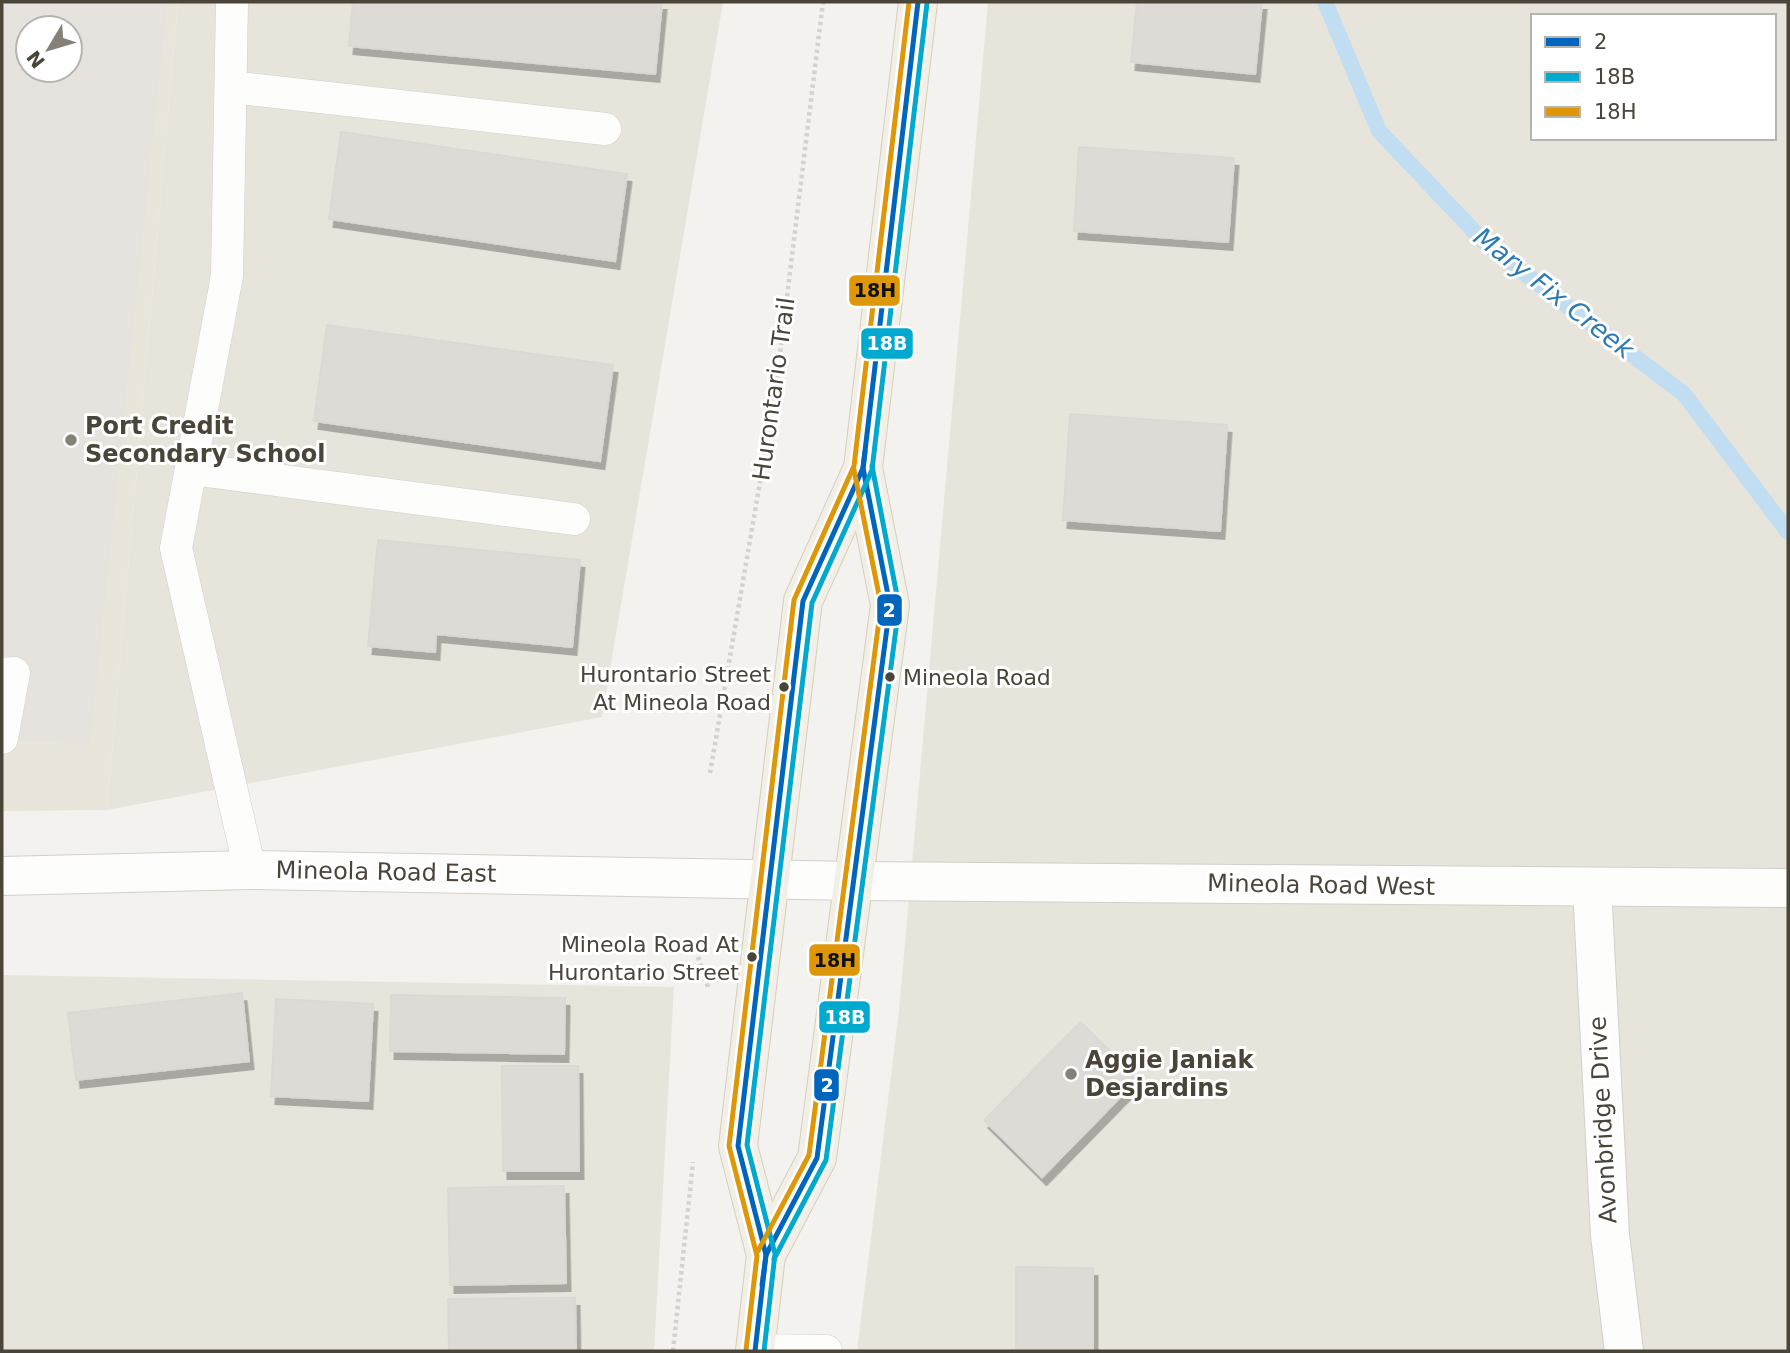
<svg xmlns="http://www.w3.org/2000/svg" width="1790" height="1353" viewBox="0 0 1790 1353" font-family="'DejaVu Sans',sans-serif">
<defs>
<filter id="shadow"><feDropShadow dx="4.5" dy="8" stdDeviation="0" flood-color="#0004"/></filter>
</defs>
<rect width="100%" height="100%" fill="#f4f2ee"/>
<g fill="#e7e4dc" fill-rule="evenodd">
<polygon points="178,2 723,2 602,717 107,810"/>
<path d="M 988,2 L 1788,2 L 1788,1351 L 857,1351 L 899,1011 ZM 1533,16 L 1774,16 L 1774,138 L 1533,138 Z"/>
<polygon points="2,975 674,987 654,1351 2,1351"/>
</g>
<path fill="#eae5da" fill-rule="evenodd" d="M 2,2 L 178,2 L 107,810 L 2,811 ZM 28,28 L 70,28 L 70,70 L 28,70 Z"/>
<path fill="#e6e3df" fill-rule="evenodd" d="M 2,2 L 167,2 L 90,744 L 2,741 ZM 28,28 L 70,28 L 70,70 L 28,70 Z"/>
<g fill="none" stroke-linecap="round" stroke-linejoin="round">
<polyline stroke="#c0ddf1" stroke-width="16" points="1325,2 1379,131 1487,245 1684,394 1788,532"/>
</g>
<g fill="#dedbd6" stroke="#dcd9d4" stroke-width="2" filter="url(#shadow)">
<polygon points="353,2 662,2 655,74 349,46"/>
<polygon points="1137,2 1262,2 1255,74 1131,62"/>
<polygon points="341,132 627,174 615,261 329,219"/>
<polygon points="1079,147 1234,158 1228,242 1074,231"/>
<polygon points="327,325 613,365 600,461 314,421"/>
<polygon points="1070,414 1227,425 1220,531 1063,520"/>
<polygon points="378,540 580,560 572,647 436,634 435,652 368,646"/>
<polygon points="242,993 249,1061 76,1080 68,1013"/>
<polygon points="391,995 565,998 564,1054 390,1051"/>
<polygon points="276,999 373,1004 368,1101 271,1096"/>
<polygon points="1081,1022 1138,1079 1042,1177 984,1120"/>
<polygon points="502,1066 578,1066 579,1171 503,1171"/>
<polygon points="564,1186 566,1283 450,1285 448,1188"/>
<polygon points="1016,1267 1093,1268 1093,1351 1016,1351"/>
<polygon points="575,1298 576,1351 449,1351 448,1299"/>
</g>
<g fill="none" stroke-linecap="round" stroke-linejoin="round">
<defs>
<g id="service">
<polyline points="232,2 227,276 176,548 250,870"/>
<polyline points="231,87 605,129"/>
<polyline points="191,469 574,519"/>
<polyline points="2,674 14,673 2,738"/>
<polyline points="755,1350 826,1351"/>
</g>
<g id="minor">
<polyline points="853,881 1788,888"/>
<polyline points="1592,887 1610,1235 1624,1351"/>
</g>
<polyline id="tertiary" points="2,876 250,870 853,881"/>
<g id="primary">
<polyline points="766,1255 817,1158 890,605 863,468"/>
<polyline points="755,1351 766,1255 738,1146 781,785 803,601 863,468 918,2"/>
</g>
</defs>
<use href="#service" stroke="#d2d0cb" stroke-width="33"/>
<use href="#minor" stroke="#d2d0cb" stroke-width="40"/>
<use href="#tertiary" stroke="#d2d0cb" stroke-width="40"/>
<use href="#primary" stroke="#d6cebb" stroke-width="40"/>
<g stroke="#d3d2cc" stroke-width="4.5" stroke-dasharray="3.5 3.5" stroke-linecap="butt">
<polyline points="710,773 775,395 823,2"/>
<polyline points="698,957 709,990"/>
<polyline points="673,1351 693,1162"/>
</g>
<use href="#service" stroke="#fdfdfc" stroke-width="32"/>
<use href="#minor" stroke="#fdfdfc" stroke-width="38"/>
<use href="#tertiary" stroke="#fdfdfc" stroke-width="38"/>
<use href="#primary" stroke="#f2efe6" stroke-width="38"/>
<defs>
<g id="bus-1">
<polyline points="762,1285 766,1255 817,1158 890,605 863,468 865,452"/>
<polyline points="755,1351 766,1255 738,1146 803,601 863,468 918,2"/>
</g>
<g id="bus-2">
<polyline points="774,1259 826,1160 899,606 872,466"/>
<polyline points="764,1351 775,1254 747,1145 812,603 872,470 927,3"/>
</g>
<g id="bus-3">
<polyline points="758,1251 809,1155 881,605 854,470"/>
<polyline points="746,1350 757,1256 729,1146 794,600 854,466 909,2"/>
</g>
</defs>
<use href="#bus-1" stroke="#fff" stroke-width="10"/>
<use href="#bus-2" stroke="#fff" stroke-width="10"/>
<use href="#bus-3" stroke="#fff" stroke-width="10"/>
<use href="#bus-1" stroke="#0065bd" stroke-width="5"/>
<use href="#bus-2" stroke="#00a9ce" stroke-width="5"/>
<use href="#bus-3" stroke="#dd9709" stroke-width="5"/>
</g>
<g fill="#868178" stroke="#fff" stroke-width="2.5">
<circle cx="71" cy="440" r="7"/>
<circle cx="1071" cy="1074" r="7"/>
</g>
<g fill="#4b4439" stroke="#fff" stroke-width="2.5">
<circle cx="890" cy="677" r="6"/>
<circle cx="784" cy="687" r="6"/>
<circle cx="752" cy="957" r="6"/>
</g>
<g text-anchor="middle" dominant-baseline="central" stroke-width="6" stroke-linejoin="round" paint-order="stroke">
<g font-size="22" fill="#4b4439" stroke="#fff" text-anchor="end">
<text x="771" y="674">Hurontario Street<tspan x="771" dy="28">At Mineola Road</tspan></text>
<text x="903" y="677" text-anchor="start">Mineola Road</text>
<text x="739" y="944">Mineola Road At<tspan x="739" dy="28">Hurontario Street</tspan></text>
</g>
<g font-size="24" fill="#4b4439" stroke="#fff">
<text transform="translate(774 389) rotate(-82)">Hurontario Trail</text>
<text transform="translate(386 872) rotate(1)">Mineola Road East</text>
<text transform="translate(1321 885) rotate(1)">Mineola Road West</text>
<text transform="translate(1603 1120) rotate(-93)">Avonbridge Drive</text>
</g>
<g font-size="24" font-weight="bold" fill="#4b4439" stroke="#fff" text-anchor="start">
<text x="85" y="426">Port Credit<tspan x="85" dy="28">Secondary School</tspan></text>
<text x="1085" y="1060">Aggie Janiak<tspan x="1085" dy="28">Desjardins</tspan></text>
</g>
<g font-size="26" font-style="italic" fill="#2e7ab2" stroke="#fff">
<text transform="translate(1554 293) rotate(38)">Mary Fix Creek</text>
</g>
</g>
<g stroke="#fff" stroke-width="2.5">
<rect x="848" y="274" width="53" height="33" rx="7" fill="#dd9709"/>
<rect x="860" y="327" width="54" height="33" rx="7" fill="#00a9ce"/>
<rect x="876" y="593" width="27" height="34" rx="7" fill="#0065bd"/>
<rect x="808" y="943" width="53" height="34" rx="7" fill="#dd9709"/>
<rect x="818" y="1000" width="53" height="34" rx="7" fill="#00a9ce"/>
<rect x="813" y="1068" width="27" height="34" rx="7" fill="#0065bd"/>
</g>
<g font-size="19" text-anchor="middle" font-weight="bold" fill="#fff">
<text x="887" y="350">18B</text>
<text x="889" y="617">2</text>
<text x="845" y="1024">18B</text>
<text x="827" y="1092">2</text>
</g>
<g font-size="19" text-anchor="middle" font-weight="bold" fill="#111">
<text x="875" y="297">18H</text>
<text x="835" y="967">18H</text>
</g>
<rect width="1790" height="1353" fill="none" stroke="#4b4439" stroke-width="7"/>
<rect x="1531" y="14" width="245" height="126" fill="#ffffff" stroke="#b7b4b0" stroke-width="2"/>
<rect x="1545" y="37" width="35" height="10" fill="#0065bd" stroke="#b7b4b0" stroke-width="2"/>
<text x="1594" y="49" font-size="21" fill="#4b4439">2</text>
<rect x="1545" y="72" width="35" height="10" fill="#00a9ce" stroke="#b7b4b0" stroke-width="2"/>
<text x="1594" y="84" font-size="21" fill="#4b4439">18B</text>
<rect x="1545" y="107" width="35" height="10" fill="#dd9709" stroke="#b7b4b0" stroke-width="2"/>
<text x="1594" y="119" font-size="21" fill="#4b4439">18H</text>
<g transform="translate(49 49) rotate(232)"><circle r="33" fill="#ffffff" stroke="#b7b4b0" stroke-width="2"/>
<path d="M0-5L12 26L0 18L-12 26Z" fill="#868178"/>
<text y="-10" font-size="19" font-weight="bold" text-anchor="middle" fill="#4b4439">N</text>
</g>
</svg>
